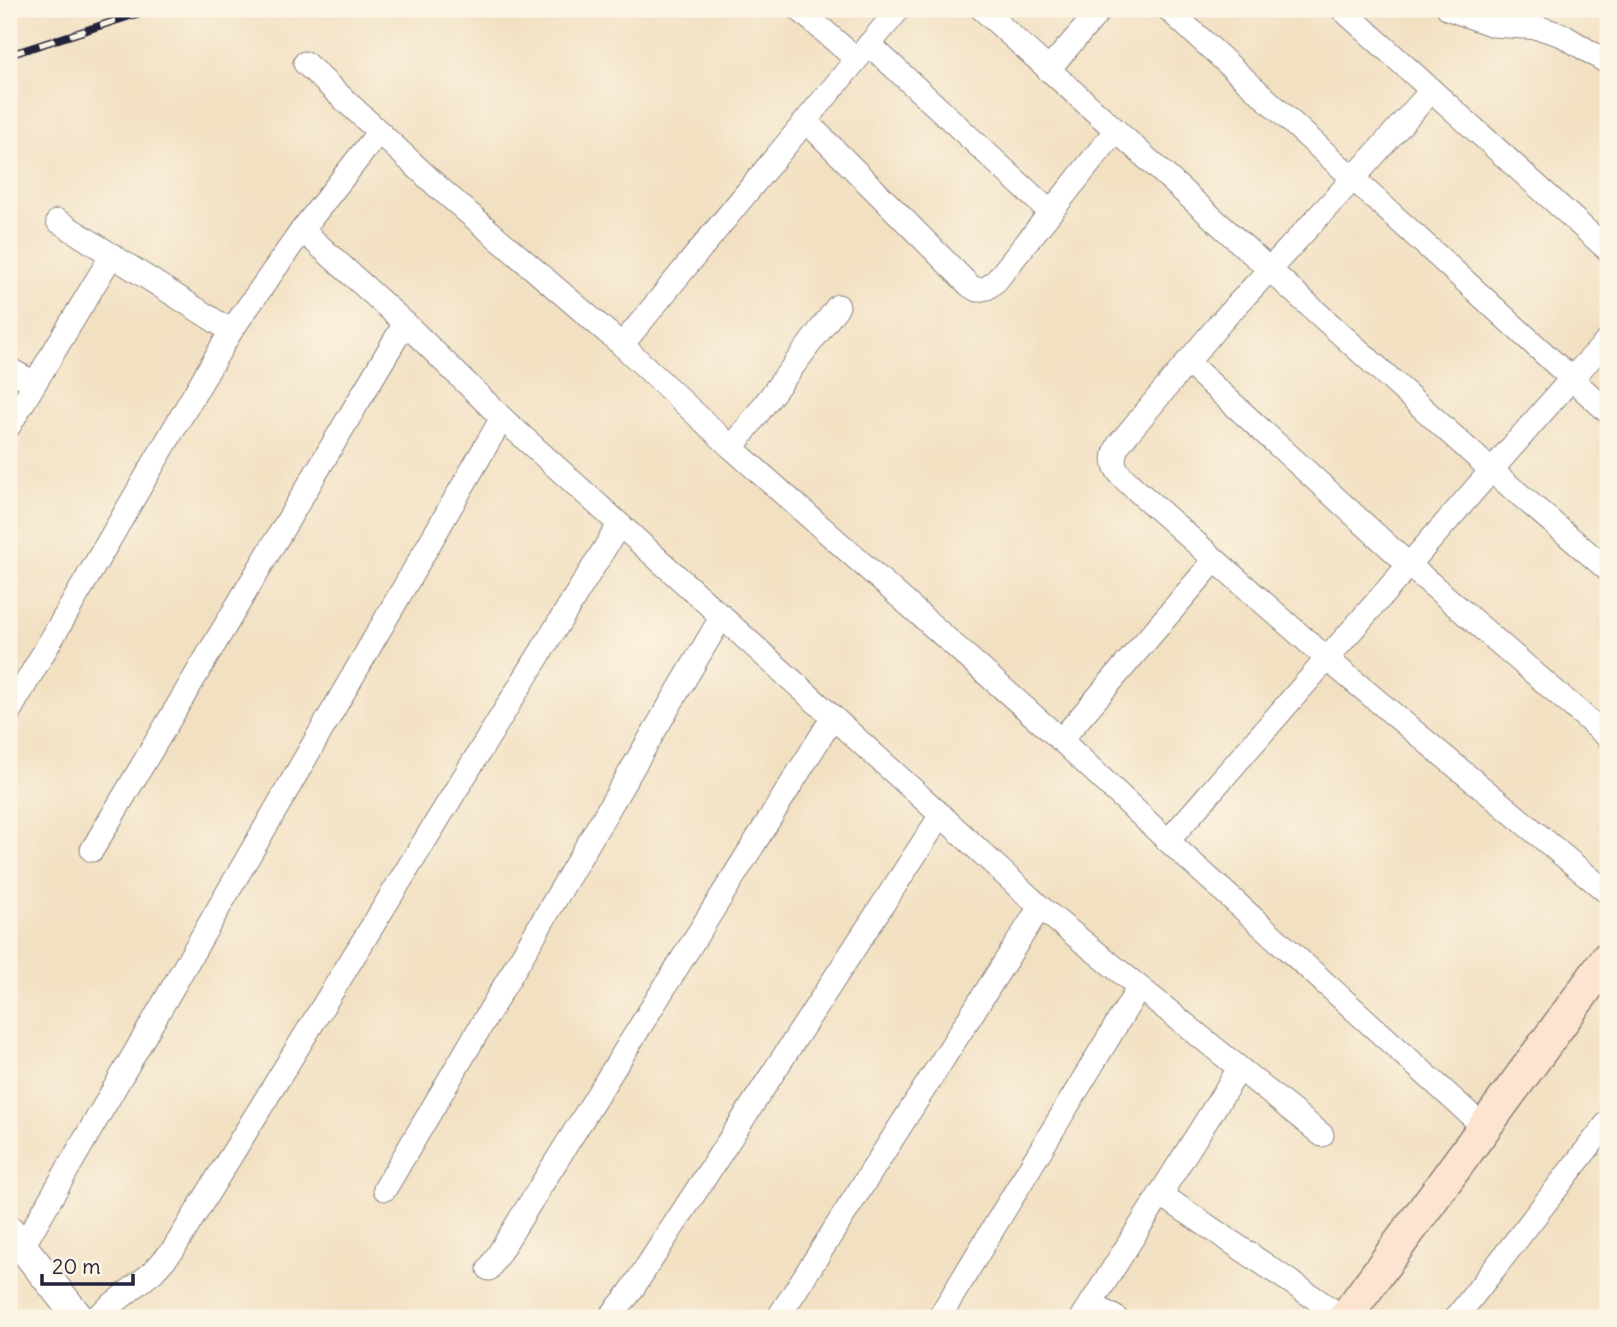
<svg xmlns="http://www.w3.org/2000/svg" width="1617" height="1327" viewBox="0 0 1617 1327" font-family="Delius,sans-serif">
<rect width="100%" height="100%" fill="#fcf5e5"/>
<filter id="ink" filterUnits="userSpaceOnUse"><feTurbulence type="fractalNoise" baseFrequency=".0143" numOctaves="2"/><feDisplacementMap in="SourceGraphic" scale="14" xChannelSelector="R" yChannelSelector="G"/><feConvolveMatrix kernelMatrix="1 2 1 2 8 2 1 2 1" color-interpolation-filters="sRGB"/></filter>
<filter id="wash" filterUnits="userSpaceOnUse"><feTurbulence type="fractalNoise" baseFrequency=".00686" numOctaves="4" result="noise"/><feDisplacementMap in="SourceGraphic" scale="28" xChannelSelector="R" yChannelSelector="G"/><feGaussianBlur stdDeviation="1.57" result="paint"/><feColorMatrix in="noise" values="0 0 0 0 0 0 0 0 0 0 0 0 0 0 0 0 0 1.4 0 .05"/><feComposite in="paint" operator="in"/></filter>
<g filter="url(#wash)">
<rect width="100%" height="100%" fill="#f2e0c2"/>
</g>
<g filter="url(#ink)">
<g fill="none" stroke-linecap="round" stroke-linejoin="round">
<defs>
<g id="minor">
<polyline points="799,9 855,58"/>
<polyline points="982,9 1492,471 1608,570"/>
<polyline points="1168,9 1608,412"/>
<polyline points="1342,9 1608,250"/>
<polyline points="1449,9 1493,25 1540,28 1562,35 1608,63"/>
<polyline points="869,44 1050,212"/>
<polyline points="305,63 437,186 622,345 732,448 1061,740 1168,841 1485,1128"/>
<polyline points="1048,70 1101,9"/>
<path d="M 1431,91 L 1352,180 L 1221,322 L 1119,444 C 1107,465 1119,474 1134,488 L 1326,658 L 1608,893"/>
<polyline points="806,121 970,286 977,290 987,288 996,281 1116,130"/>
<polyline points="58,221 231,331"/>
<polyline points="302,230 405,323 502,418 941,815 1040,907 1322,1135"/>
<path d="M 622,345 C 714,233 805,120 899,9"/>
<polyline points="1187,362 1409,565 1608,737"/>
<polyline points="9,369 34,383"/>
<polyline points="9,426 112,255"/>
<polyline points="732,448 838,306"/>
<polyline points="9,712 231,331 302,230 378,133"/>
<polyline points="1061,740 1215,560"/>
<polyline points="1168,841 1572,378 1608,340"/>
<polyline points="92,850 405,323"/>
<polyline points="385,1189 722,616"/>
<polyline points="1160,1194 1344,1318"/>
<polyline points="22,1248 502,418"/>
<polyline points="489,1269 833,717"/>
<polyline points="1091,1304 1116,1318"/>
<polyline points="95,1318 153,1272 173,1250 619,525"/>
<polyline points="609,1318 629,1294 941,815"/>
<polyline points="778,1318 1040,907"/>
<polyline points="939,1318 1138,989"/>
<polyline points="1082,1318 1239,1069"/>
<polyline points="1456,1318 1608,1122"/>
</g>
<polyline id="tertiary" points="9,1230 79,1318"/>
<polyline id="secondary" points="1345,1318 1608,958"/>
</defs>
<use href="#minor" stroke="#8a817e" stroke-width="25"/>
<use href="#tertiary" stroke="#8a817e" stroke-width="32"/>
<use href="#secondary" stroke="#8a817e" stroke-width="36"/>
<use href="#minor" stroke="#fff" stroke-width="23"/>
<use href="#tertiary" stroke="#fff" stroke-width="30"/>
<use href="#secondary" stroke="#fde4d0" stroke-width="33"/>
<defs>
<polyline id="rail" points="9,55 152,9"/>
</defs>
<use href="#rail" stroke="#22223b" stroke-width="8"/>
<use href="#rail" stroke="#fcf5e5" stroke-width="5" stroke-dasharray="16" stroke-linecap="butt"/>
</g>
</g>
<rect width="1617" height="1327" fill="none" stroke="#fcf5e5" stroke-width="35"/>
<path d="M42 1274v10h91v-10" fill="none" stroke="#22223b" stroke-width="3.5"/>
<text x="52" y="1274" font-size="21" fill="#22223b" stroke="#fcf5e5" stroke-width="5" paint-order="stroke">20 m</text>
</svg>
